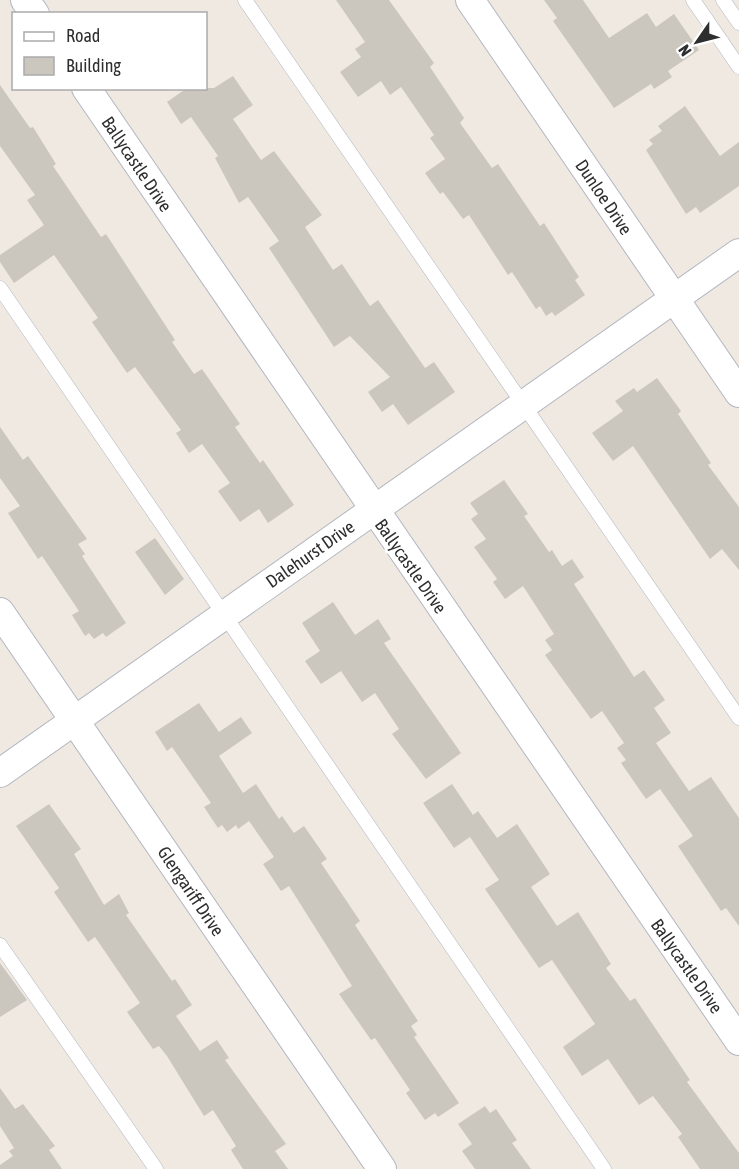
<svg xmlns="http://www.w3.org/2000/svg" width="739" height="1169" viewBox="0 0 739 1169" font-family="'Asap Condensed',sans-serif">
<rect width="100%" height="100%" fill="#efe9e1"/>
<g fill="#cbc7bf">
<polygon points="336,0 389,0 434,63 430,67 464,118 460,123 492,168 498,164 540,226 544,223 579,277 575,280 585,295 555,316 552,312 546,316 540,306 536,309 512,272 508,275 469,215 463,219 443,192 440,194 425,173 445,159 430,138 434,135 401,87 390,95 381,81 358,97 340,72 361,57 355,49 365,42"/>
<polygon points="544,0 583,0 609,38 647,13 656,27 674,14 699,50 668,71 672,77 654,89 651,84 614,108 553,21 557,18"/>
<polygon points="233,76 253,105 233,119 261,160 274,151 322,215 305,227 333,270 342,264 370,306 378,300 425,368 434,362 455,392 408,425 393,404 382,412 368,392 390,377 350,336 334,347 269,248 279,241 248,197 239,203 215,158 218,156 191,117 181,124 167,102 187,88 214,88"/>
<polygon points="0,85 30,128 33,127 56,164 53,166 101,237 106,234 175,340 172,342 194,374 202,369 240,424 235,427 260,463 263,460 294,505 268,523 259,509 240,522 218,491 230,483 202,444 189,453 176,433 181,430 135,367 127,373 92,322 98,318 54,255 14,283 0,262 0,255 44,225 27,200 35,195 0,146"/>
<polygon points="685,106 720,156 739,142 739,186 700,213 696,207 686,214 646,150 653,144 649,140 662,131 658,126"/>
<polygon points="657,378 681,411 678,414 711,463 708,465 739,507 739,570 722,549 710,559 633,446 613,461 592,433 623,411 615,401 634,388 637,392"/>
<polygon points="0,427 23,460 28,456 87,539 78,544 85,554 82,556 126,623 106,637 103,633 94,639 89,633 85,636 72,615 79,611 42,556 38,559 8,513 20,506 0,478"/>
<polygon points="504,480 528,514 524,516 549,552 552,550 562,566 572,559 584,577 574,584 634,677 644,670 665,700 654,708 671,733 656,743 689,791 711,777 739,818 739,926 726,908 721,911 678,846 693,836 660,789 646,799 621,763 626,760 617,748 624,743 602,711 591,719 545,655 552,650 545,640 554,634 523,586 505,599 493,582 497,579 474,547 486,539 471,519 478,514 470,503"/>
<polygon points="155,538 184,579 165,595 135,552"/>
<polygon points="333,602 355,635 378,619 391,639 384,643 461,753 426,779 392,734 399,729 375,693 362,702 341,671 321,684 305,661 320,651 302,623"/>
<polygon points="199,703 219,732 241,717 252,733 219,756 243,793 256,784 279,819 282,816 294,833 304,826 327,859 321,863 360,921 355,925 418,1021 411,1026 417,1035 414,1037 459,1103 438,1117 435,1113 425,1120 406,1093 410,1090 375,1038 371,1040 339,994 352,986 289,886 281,891 263,864 274,857 249,821 238,829 236,825 227,832 222,825 218,828 204,807 211,803 172,747 167,751 155,732"/>
<polygon points="452,784 473,815 478,811 497,838 517,824 550,874 531,887 557,926 578,912 611,964 606,968 630,1001 635,998 690,1080 687,1082 739,1153 739,1169 700,1169 678,1137 682,1134 653,1096 639,1105 608,1059 582,1076 563,1047 595,1024 552,960 539,968 485,889 499,880 470,837 454,848 423,803"/>
<polygon points="49,804 81,849 74,854 104,905 119,894 129,913 126,915 172,981 175,979 192,1005 176,1016 200,1051 217,1040 229,1058 225,1060 286,1144 275,1151 288,1169 243,1169 231,1150 236,1146 213,1110 204,1116 167,1056 159,1046 153,1049 127,1012 140,1003 95,937 88,942 54,892 59,888 16,826"/>
<polygon points="0,963 27,1000 0,1017"/>
<polygon points="0,1088 15,1109 23,1104 55,1146 49,1150 62,1169 0,1169 0,1165 13,1156 9,1151 14,1148 0,1126"/>
<polygon points="485,1106 490,1113 496,1109 517,1140 512,1143 531,1169 475,1169 462,1151 472,1144 458,1124"/>
</g>
<g fill="none" stroke-linecap="round" stroke-linejoin="round">
<defs>
<g id="service">
<polyline points="245,0 739,718"/>
<polyline points="693,0 739,67"/>
<polyline points="723,0 739,23"/>
<polyline points="0,288 604,1169"/>
<polyline points="0,945 156,1169"/>
</g>
<g id="minor">
<polyline points="25,0 35,14"/>
<polyline points="470,0 739,393"/>
<polyline points="86,88 739,1041"/>
<polyline points="0,612 382,1169"/>
<polyline points="0,773 739,253"/>
</g>
</defs>
<use href="#service" stroke="#b4b7c1" stroke-width="15"/>
<use href="#minor" stroke="#b4b7c1" stroke-width="30"/>
<use href="#service" stroke="#fff" stroke-width="14"/>
<use href="#minor" stroke="#fff" stroke-width="28"/>
</g>
<g text-anchor="middle" dominant-baseline="central" stroke-width="6" stroke-linejoin="round" paint-order="stroke">
<g font-size="18" fill="#2e2e2e" stroke="#fff">
<text transform="translate(137 164) rotate(56)">Ballycastle Drive</text>
<text transform="translate(604 197) rotate(56)">Dunloe Drive</text>
<text transform="translate(310 554) rotate(-35)">Dalehurst Drive</text>
<text transform="translate(411 566) rotate(55)">Ballycastle Drive</text>
<text transform="translate(191 891) rotate(56)">Glengariff Drive</text>
<text transform="translate(687 966) rotate(55)">Ballycastle Drive</text>
</g>
</g>
<rect x="12" y="12" width="195" height="78" fill="#ffffff" stroke="#ababab" stroke-width="1.5"/>
<rect x="24" y="32" width="30" height="9" fill="#ffffff" stroke="#ababab" stroke-width="1.5"/>
<text x="66" y="42" font-size="18" fill="#2e2e2e">Road</text>
<rect x="24" y="57" width="30" height="18" fill="#cbc7bf" stroke="#ababab" stroke-width="1.5"/>
<text x="66" y="72" font-size="18" fill="#2e2e2e">Building</text>
<g transform="translate(697 42) rotate(235)" stroke="#ffffff" stroke-width="4.5" paint-order="stroke">
<path d="M0-4.5L10 22L0 15L-10 22Z" fill="#2e2e2e"/>
<text y="-9" font-size="16" font-weight="bold" text-anchor="middle" fill="#2e2e2e">N</text>
</g>
</svg>
